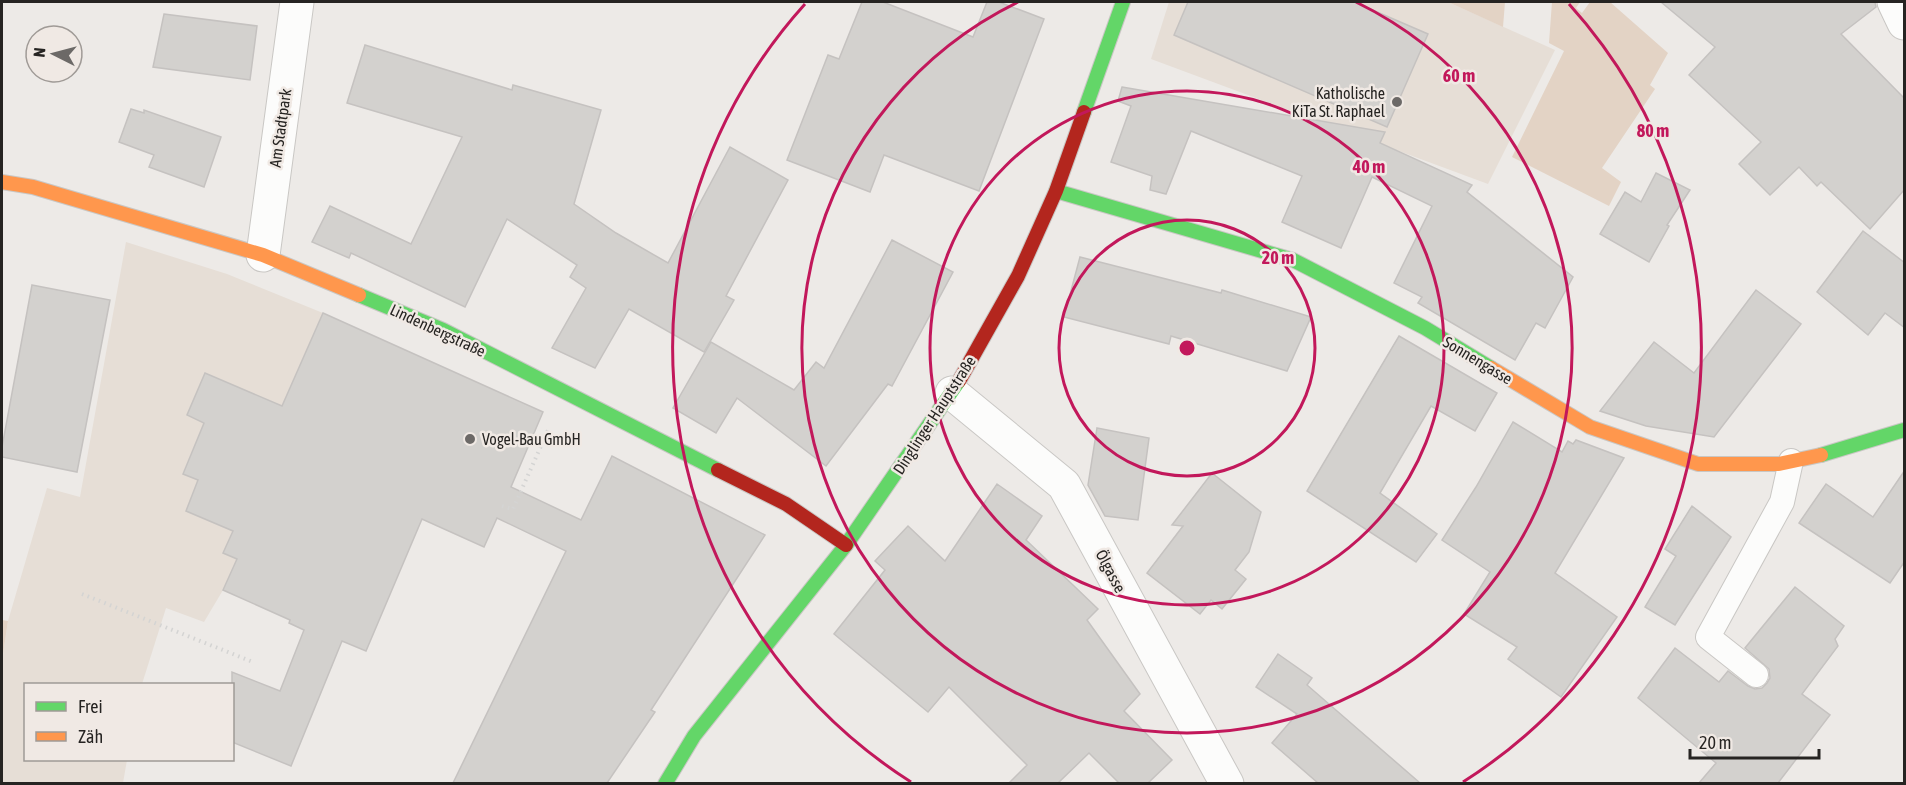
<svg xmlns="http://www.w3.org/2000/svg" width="1906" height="785" viewBox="0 0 1906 785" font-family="'Asap Condensed',sans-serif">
<rect width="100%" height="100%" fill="#edeae7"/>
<g fill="#e6ded6">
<polygon points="1169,2 1448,2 1555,50 1488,184 1151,59"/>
<polygon points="126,242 227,274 323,313 543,412 484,547 204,423 183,473 198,480 186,511 233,531 223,553 237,559 223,590 204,622 166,608 142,684 26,684 26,760 127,760 123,783 2,784 2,661 8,621 47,488 80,497"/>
</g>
<g fill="#e3d3c5">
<polygon points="1448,2 1505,2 1503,27"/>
<polygon points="1552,2 1580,2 1576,8 1582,13 1590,2 1610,2 1668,53 1650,85 1655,89 1602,168 1621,182 1609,206 1512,157 1564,51 1549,43"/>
<polygon points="2,620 8,621 2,661"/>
</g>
<g fill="#d3d1ce" stroke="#c5c2c0" stroke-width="1.5">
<polygon points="862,2 883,2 973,37 987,2 999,2 1044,19 979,191 884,155 870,192 787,160 828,55 839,59"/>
<polygon points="1188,2 1354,2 1428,34 1387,127 1174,35"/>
<polygon points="1661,2 1875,2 1876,7 1841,34 1905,99 1905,189 1870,229 1821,182 1817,186 1799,167 1770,195 1739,164 1761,142 1689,75 1715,47"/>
<polygon points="164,14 257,26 250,80 153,67"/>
<polygon points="365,45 512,90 513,85 601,110 574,204 616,233 668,263 730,147 788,180 726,296 734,300 704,352 629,309 595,368 552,348 586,288 570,277 577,265 507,219 465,307 351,253 349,258 312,242 330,206 411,244 462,137 347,103"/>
<polygon points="1122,87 1385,132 1380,143 1472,185 1467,192 1573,277 1545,328 1536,323 1515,360 1418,303 1422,297 1394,283 1432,206 1372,177 1341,248 1282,222 1302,176 1191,131 1166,194 1150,190 1152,176 1111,162 1131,106 1118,101"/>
<polygon points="131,109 144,113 144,110 221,137 204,187 149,167 154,155 119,142"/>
<polygon points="1656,173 1690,190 1667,225 1669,226 1649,262 1600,234 1625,192 1641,202"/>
<polygon points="1863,231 1905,263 1905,328 1885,313 1868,335 1817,292"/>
<polygon points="892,240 953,272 892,386 888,384 826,466 737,398 716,433 673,408 711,342 794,390 816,362 824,368"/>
<polygon points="1080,257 1221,293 1222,290 1311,317 1287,371 1171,336 1169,344 1064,317"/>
<polygon points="32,285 110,300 77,472 2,457 2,447"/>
<polygon points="1756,290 1801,324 1714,437 1646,426 1600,411 1654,342 1694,373"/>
<polygon points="323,313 543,412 511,487 581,520 612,456 765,535 651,710 655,712 607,783 453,783 566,551 497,518 484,547 422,519 366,651 342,641 291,766 232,742 232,672 280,691 304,630 289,623 290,620 223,590 237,559 223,553 233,531 186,511 198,480 183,474 204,423 187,415 205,373 282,406"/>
<polygon points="1399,336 1497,393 1475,431 1431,406 1380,493 1437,534 1416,562 1307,491"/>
<polygon points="1513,422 1562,452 1568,441 1573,444 1576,440 1624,458 1555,573 1617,617 1561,697 1508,659 1517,647 1464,614 1490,572 1442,540 1476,487"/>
<polygon points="1097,428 1149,438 1138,520 1105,516 1088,485"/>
<polygon points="1905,470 1905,561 1890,583 1799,523 1826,484 1873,517"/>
<polygon points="1212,473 1261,512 1249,552 1235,570 1246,579 1222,609 1211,600 1200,614 1147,573 1183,526 1172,525"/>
<polygon points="997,484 1042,516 1026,540 1098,609 1087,620 1140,694 1124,711 1172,760 1148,783 1119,783 1089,753 1058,783 1009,783 1027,765 949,687 928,712 834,634 885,570 875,561 908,526 945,561"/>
<polygon points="1692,506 1731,537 1675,625 1645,607 1676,556 1665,549"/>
<polygon points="1795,587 1844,626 1835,639 1838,646 1802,694 1830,715 1778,783 1699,783 1716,763 1638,698 1675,648 1719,682 1728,671 1748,686 1755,689 1762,688 1767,683 1770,678 1769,669 1745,648"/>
<polygon points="1278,654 1312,678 1307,685 1420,783 1318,783 1272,743 1297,714 1256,687"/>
</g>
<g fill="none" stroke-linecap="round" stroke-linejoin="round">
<defs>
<polyline id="lane" points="1756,675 1708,637 1782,502 1791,461"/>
<g id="street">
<polyline points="1894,2 1904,23"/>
<polyline points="263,255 297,2"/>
<polyline points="952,393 1064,485 1227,784"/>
</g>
<g id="fast">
<polyline points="1084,112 1123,2"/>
<polyline points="1056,191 1293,260 1425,328 1491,368"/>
<polyline points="359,295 443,330 718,470"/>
<polyline points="1821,455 1904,430"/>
<polyline points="665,784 694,736 846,545 959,381"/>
</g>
<g id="slow">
<polyline points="2,182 33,187 263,255 359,295"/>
<polyline points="1491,368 1590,427 1698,464 1779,464 1821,455"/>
</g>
<g id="jam">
<polyline points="959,381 1018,276 1056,191 1084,112"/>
<polyline points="718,470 786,504 846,545"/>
</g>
</defs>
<use href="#lane" stroke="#c9c7c4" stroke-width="26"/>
<use href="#street" stroke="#c9c7c4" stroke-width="35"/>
<use href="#fast" stroke="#c9c7c4" stroke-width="16"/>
<use href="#slow" stroke="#c9c7c4" stroke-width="16"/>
<use href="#jam" stroke="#c9c7c4" stroke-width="16"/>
<g stroke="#d4d4d3" stroke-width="4" stroke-dasharray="1.5 4.5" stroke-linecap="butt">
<polyline points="502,506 513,509 549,428"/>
<polyline points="82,594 253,662"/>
</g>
<use href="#lane" stroke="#fcfcfb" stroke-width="24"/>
<use href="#street" stroke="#fcfcfb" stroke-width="33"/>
<use href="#fast" stroke="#63d668" stroke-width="14"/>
<use href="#slow" stroke="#ff974d" stroke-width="14"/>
<use href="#jam" stroke="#b3261e" stroke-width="14"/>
</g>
<g fill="none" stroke="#c2185b" stroke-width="3">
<circle cx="1187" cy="348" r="128"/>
<circle cx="1187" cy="348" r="257"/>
<path d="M1356 2A385 385 0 1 1 1018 2"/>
<path d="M911 782A514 514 0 0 1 805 4M1569 4A514 514 0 0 1 1463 782"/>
</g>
<g fill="#6c6967" stroke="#f0e9e4" stroke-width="2">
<circle cx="1397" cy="102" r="6"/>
<circle cx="470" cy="439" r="6"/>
</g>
<g text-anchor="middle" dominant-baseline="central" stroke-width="5" stroke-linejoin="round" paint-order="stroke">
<g font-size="16" fill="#262422" stroke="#f0e9e4" text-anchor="end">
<text x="1385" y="93">Katholische<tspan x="1385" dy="18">KiTa St. Raphael</tspan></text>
<text x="482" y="439" text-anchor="start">Vogel-Bau GmbH</text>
</g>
<g font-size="16" fill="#262422" stroke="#f0e9e4">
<text transform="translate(280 128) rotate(-82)">Am Stadtpark</text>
<text transform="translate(438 330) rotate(25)">Lindenbergstraße</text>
<text transform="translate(1478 360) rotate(31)">Sonnengasse</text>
<text transform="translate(934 415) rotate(-57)">Dinglinger Hauptstraße</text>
<text transform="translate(1111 571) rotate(62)">Ölgasse</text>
</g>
</g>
<circle cx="1187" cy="348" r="9" fill="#c2185b" stroke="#f0e9e4" stroke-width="3"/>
<g font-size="18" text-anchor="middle" font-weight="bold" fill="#c2185b" stroke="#f0e9e4" stroke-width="5" stroke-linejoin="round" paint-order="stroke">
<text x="1459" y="82">60 m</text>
<text x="1653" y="137">80 m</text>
<text x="1369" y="173">40 m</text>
<text x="1278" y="264">20 m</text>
</g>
<rect width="1906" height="785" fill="none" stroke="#262422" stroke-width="6"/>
<rect x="24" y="683" width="210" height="78" fill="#f0e9e4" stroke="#9f9a96" stroke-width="1.5"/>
<rect x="36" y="702" width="30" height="9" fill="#63d668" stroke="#9f9a96" stroke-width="1.5"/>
<text x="78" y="713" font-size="18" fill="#262422">Frei</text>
<rect x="36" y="732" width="30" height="9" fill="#ff974d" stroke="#9f9a96" stroke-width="1.5"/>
<text x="78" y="743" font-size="18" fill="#262422">Zäh</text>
<g transform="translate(54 54) rotate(276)"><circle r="28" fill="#f0e9e4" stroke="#9f9a96" stroke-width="1.5"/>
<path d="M0-4.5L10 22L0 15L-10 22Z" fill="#6c6967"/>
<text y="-9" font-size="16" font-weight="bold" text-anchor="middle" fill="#262422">N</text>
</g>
<path d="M1690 749v9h129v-9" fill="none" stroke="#262422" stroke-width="3"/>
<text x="1699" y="749" font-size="18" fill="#262422" stroke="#f0e9e4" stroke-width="4.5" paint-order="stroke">20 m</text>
</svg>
